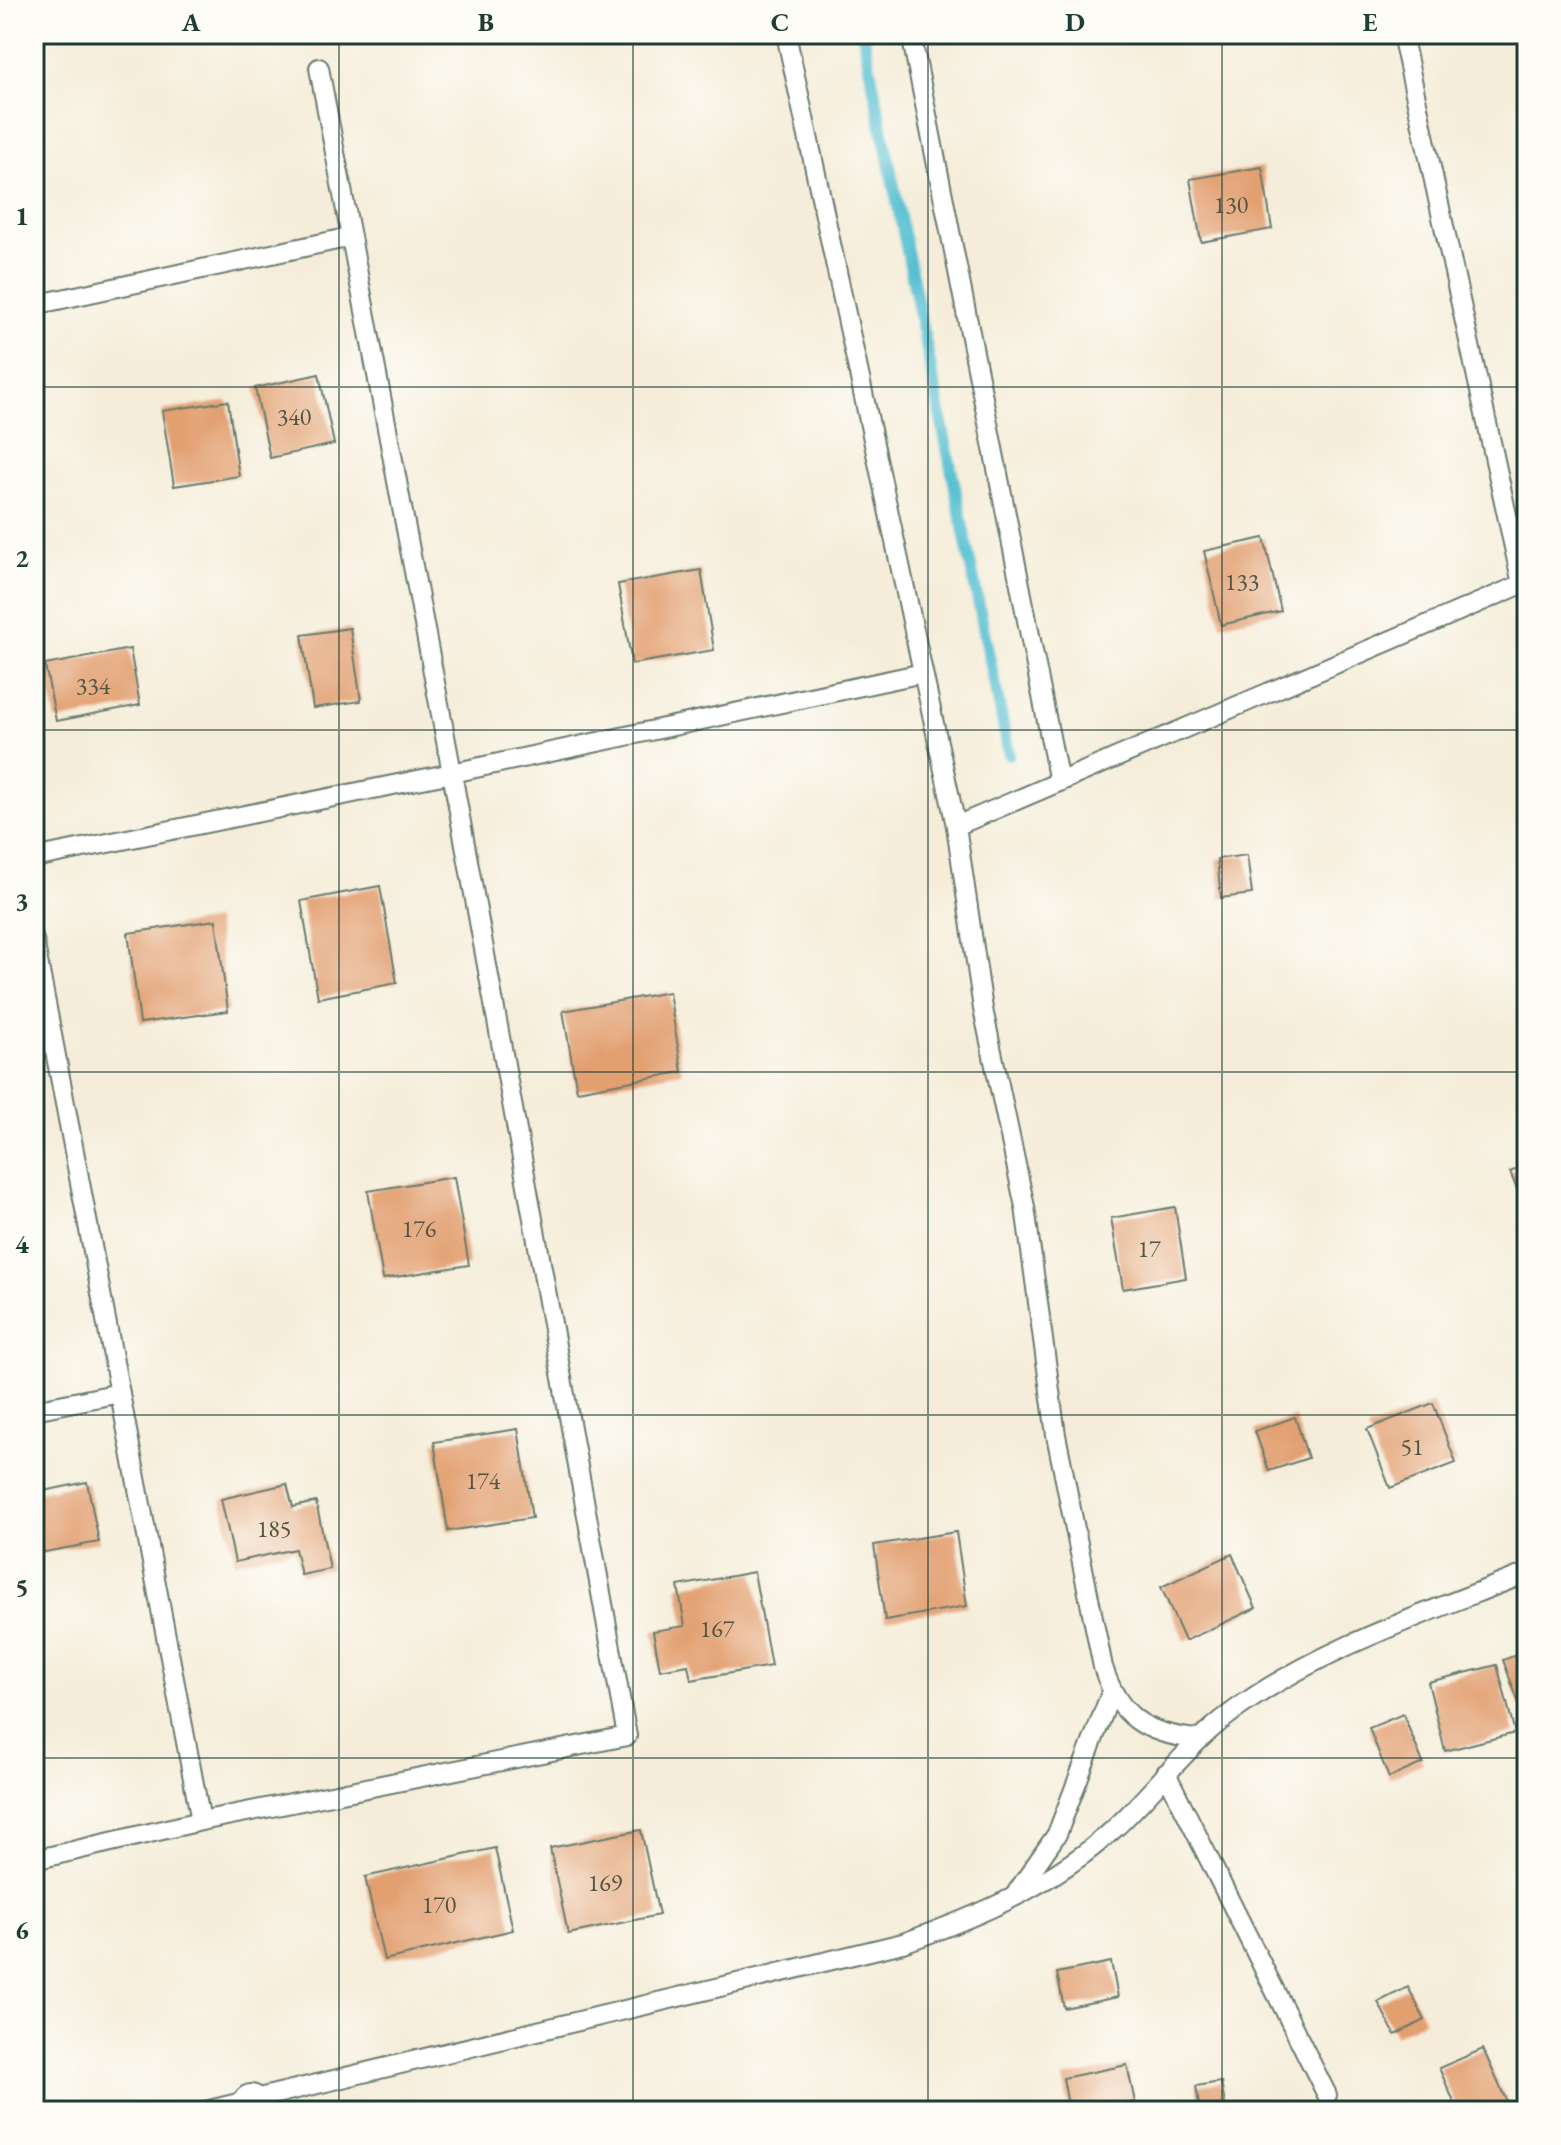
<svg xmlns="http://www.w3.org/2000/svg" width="1561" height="2145" viewBox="0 0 1561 2145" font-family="'EB Garamond',serif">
<rect width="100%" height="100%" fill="#fdfcf7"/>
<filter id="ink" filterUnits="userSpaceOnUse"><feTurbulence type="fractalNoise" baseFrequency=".0125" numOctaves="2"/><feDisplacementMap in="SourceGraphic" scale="16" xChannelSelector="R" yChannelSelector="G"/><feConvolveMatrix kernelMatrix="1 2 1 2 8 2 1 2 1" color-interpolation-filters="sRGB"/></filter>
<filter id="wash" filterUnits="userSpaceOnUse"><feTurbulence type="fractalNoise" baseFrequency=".006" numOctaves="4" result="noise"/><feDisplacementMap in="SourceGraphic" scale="32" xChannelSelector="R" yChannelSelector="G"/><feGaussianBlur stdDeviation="1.8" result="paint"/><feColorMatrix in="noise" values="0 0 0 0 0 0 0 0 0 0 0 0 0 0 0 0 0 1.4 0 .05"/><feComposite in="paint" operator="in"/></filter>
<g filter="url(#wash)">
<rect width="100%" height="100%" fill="#f5edd9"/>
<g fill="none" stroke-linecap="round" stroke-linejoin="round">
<polyline stroke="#56c0d2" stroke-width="12" points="863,34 1009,754"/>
</g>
<g id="blocks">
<g fill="#e29f70">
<polygon points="1262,167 1272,229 1201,242 1190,179"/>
<polygon points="319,374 334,444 270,458 255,388"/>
<polygon points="228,401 239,476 174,486 162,411"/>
<polygon points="1264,538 1281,611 1221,625 1204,551"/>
<polygon points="701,570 714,650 632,664 618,584"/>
<polygon points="350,628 361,701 313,708 302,635"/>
<polygon points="130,649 140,705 56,721 45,665"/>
<polygon points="1247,855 1252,894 1221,898 1217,859"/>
<polygon points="380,886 397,983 318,998 301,901"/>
<polygon points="216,920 228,1011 140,1023 128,933"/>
<polygon points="669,992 682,1072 577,1091 563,1011"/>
<polygon points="1527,1165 1527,1214 1510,1172"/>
<polygon points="454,1177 469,1265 383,1279 368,1191"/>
<polygon points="1175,1207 1186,1278 1123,1289 1111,1218"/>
<polygon points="1433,1403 1456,1463 1390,1488 1367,1429"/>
<polygon points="1295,1417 1308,1458 1269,1471 1255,1431"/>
<polygon points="518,1429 532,1518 448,1531 434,1442"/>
<polygon points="87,1482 99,1542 34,1554 34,1493"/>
<polygon points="287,1484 293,1507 316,1502 330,1569 301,1575 295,1549 235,1562 221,1499"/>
<polygon points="956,1532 967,1606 885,1620 874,1545"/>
<polygon points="1232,1554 1256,1608 1185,1641 1161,1587"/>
<polygon points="754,1572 771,1666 691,1680 688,1665 660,1670 653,1631 685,1626 678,1586"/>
<polygon points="1527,1651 1527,1725 1503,1660"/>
<polygon points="1497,1665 1515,1733 1445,1751 1428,1682"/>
<polygon points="1403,1714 1423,1763 1389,1778 1369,1728"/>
<polygon points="641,1830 659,1915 568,1934 550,1848"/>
<polygon points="495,1848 513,1930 384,1960 365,1877"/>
<polygon points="1111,1962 1118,1997 1064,2008 1057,1973"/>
<polygon points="1408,1987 1425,2020 1395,2035 1378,2002"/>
<polygon points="1483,2049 1511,2111 1458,2111 1439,2068"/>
<polygon points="1127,2065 1135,2102 1092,2111 1069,2111 1063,2078"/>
<polygon points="1221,2082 1226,2111 1200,2111 1196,2086"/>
</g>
</g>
</g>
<g filter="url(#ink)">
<use href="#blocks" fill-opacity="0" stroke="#6a7b6e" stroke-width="2"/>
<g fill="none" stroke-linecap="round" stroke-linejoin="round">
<defs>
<g id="lane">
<path d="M 786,34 L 956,826 L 983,1009 L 1025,1207 L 1056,1435 L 1103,1667 C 1119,1717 1145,1734 1197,1739"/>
<polyline points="911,34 1059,782"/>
<polyline points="1402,34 1522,584"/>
<polyline points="319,68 351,237"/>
<polyline points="34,305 351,237 452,773 923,673"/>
<polyline points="956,826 1527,582"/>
<polyline points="34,858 452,773 627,1736 201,1821 34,1860"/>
<polyline points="34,940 201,1821"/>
<polyline points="34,1410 120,1393"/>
<polyline points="1166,1773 1327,2095"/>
<polyline points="1017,1892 1057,1834 1111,1693"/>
<path d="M 205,2111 L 903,1943 C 979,1916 1055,1884 1115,1828 C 1155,1791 1186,1746 1231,1713 C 1315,1650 1430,1612 1527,1573"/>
</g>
<polyline id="street" points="251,2102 258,2111"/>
</defs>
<use href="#lane" stroke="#6a7b6e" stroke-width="22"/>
<use href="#street" stroke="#6a7b6e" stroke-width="38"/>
<use href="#lane" stroke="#fff" stroke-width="18"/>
<use href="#street" stroke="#fff" stroke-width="34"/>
</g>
</g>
<path fill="none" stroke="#1f3d34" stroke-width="2" stroke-opacity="0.55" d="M 339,34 L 339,2111M 633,34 L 633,2111M 928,34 L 928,2111M 1222,34 L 1222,2111M 34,387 L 1527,387M 34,730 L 1527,730M 34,1072 L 1527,1072M 34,1415 L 1527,1415M 34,1758 L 1527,1758"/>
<g text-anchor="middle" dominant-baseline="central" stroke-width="6" stroke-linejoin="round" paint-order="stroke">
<g font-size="24" fill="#505643">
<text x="1231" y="204">130</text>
<text x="294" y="416">340</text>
<text x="1242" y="581">133</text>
<text x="93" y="685">334</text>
<text x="419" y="1228">176</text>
<text x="1149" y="1248">17</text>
<text x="1412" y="1446">51</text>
<text x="483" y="1480">174</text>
<text x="274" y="1528">185</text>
<text x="717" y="1628">167</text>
<text x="605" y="1882">169</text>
<text x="439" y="1904">170</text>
</g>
</g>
<rect width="1561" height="2145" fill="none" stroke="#fdfcf7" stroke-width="88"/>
<rect x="44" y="44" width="1473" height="2057" fill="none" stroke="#1f3d34" stroke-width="3"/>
<g font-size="26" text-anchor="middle" font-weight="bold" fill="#1f3d34">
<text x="191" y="31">A</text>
<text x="486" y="31">B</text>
<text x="780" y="31">C</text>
<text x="1075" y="31">D</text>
<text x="1370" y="31">E</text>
<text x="22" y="225">1</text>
<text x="22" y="567">2</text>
<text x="22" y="910">3</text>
<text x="22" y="1253">4</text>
<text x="22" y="1596">5</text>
<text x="22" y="1939">6</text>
</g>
</svg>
